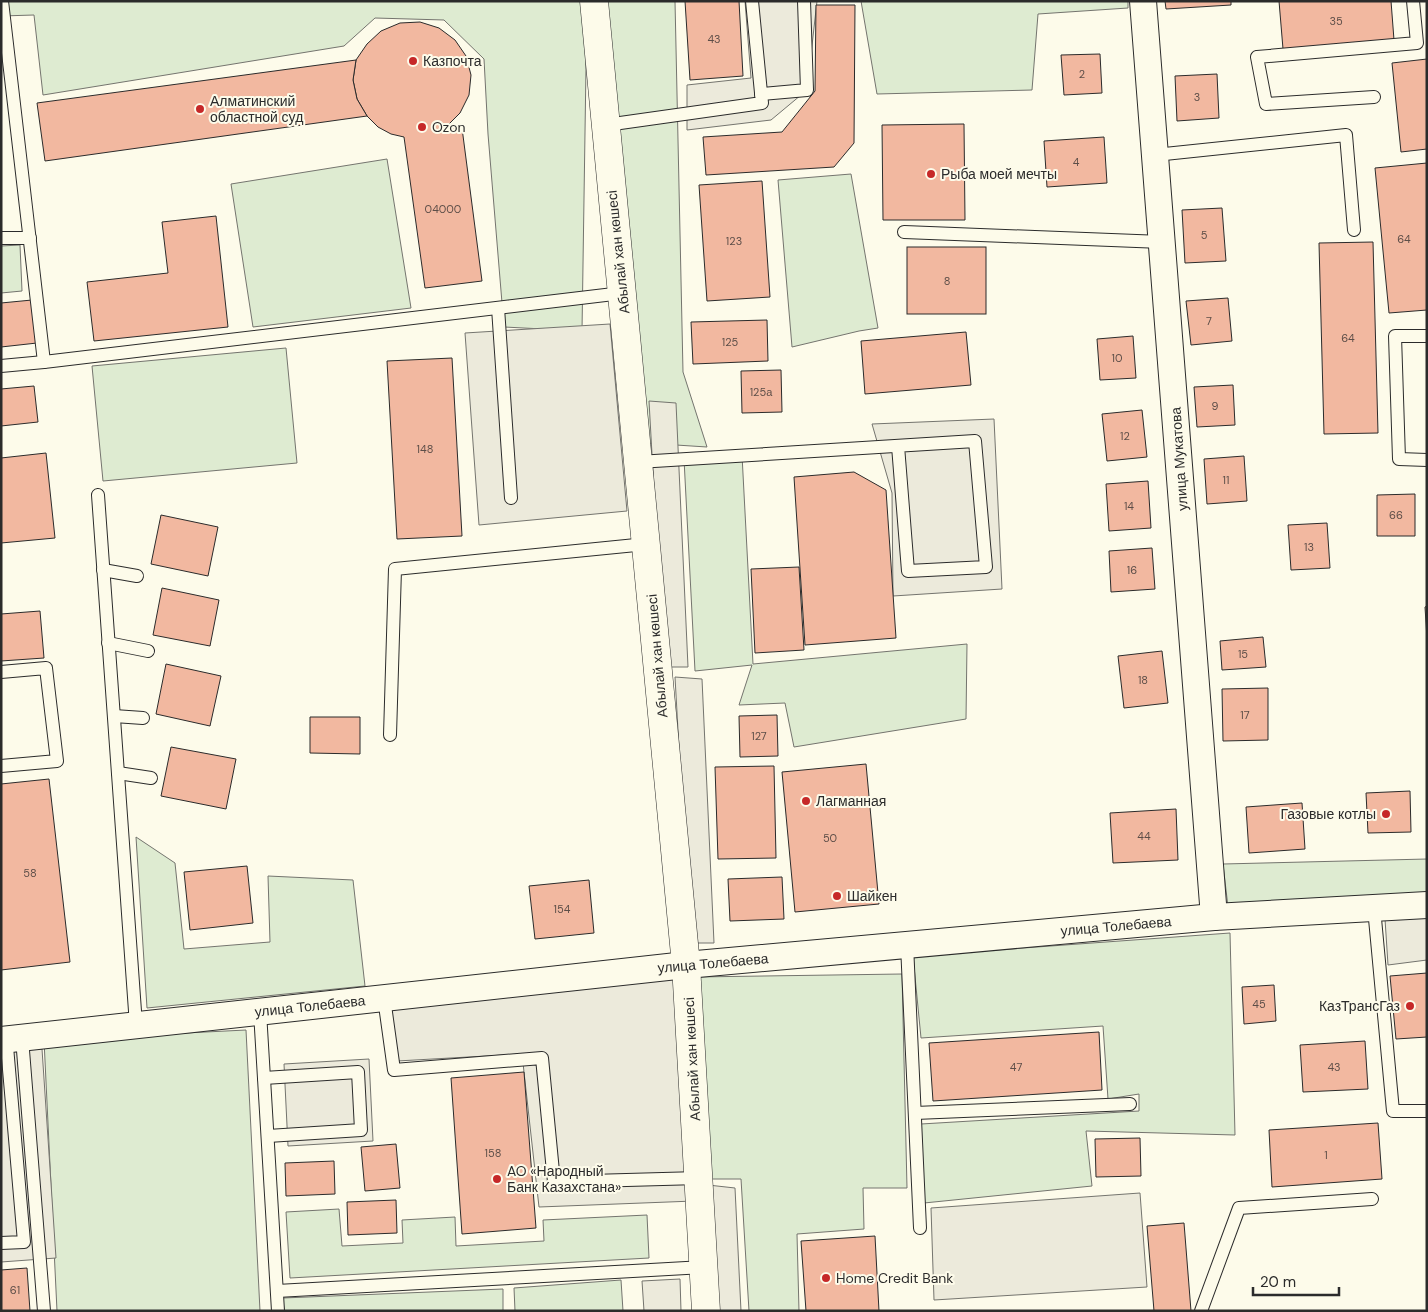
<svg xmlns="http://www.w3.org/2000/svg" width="1428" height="1312" viewBox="0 0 1428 1312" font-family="'DM Sans',sans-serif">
<rect width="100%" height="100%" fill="#fdfbea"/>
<g fill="#deebd1" stroke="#74746e">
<polygon points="1,1 587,1 582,331 504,327 488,134 484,59 444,20 375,18 344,46 43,95 34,15 1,16"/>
<polygon points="606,1 675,1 683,372 707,447 645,443"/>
<polygon points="861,1 1128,1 1128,8 1038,14 1032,90 877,94"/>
<polygon points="387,159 411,308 253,327 231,184"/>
<polygon points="851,174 878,328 859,331 792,347 778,180"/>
<polygon points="20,245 22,291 1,293 1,246"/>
<polygon points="286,348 297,463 103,481 92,366"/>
<polygon points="742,455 753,664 967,644 966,719 794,747 785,703 739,705 752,665 695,671 684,459"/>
<polygon points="136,837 175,863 184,949 270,942 268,876 353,880 365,986 147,1008"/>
<polygon points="1427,859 1427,895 1228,907 1223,864"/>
<polygon points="1230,933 1235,1135 1086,1131 1092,1186 924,1203 921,1124 1139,1111 1139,1094 1108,1099 1103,1026 921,1038 913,956"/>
<polygon points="902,974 907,1188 863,1188 864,1229 797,1234 799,1311 749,1311 741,1179 711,1179 695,977"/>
<polygon points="246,1030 260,1311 57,1311 44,1040"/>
<polygon points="339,1209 342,1246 403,1243 402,1220 455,1217 456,1246 544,1241 543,1220 647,1215 649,1258 290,1278 286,1212"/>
<polygon points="621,1280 623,1311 515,1311 514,1288"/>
<polygon points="503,1289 503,1311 284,1311 283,1298"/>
</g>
<g fill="#eceadb" stroke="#74746e">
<polygon points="745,1 817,1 807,90 771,120 687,130 687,85 751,78"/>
<polygon points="610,324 627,511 479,525 465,333"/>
<polygon points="649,401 676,403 688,667 664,667"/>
<polygon points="994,419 1002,589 893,596 892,493 872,424"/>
<polygon points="675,677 702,679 714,943 690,943"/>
<polygon points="1427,916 1427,960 1388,965 1385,919"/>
<polygon points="677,974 694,1201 539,1207 522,1054 397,1061 390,1003"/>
<polygon points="42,1049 56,1258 1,1262 1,1051"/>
<polygon points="369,1059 373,1141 288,1146 284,1064"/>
<polygon points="708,1185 735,1188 741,1311 715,1311"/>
<polygon points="1140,1193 1147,1287 934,1300 931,1208"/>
<polygon points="680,1279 681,1311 644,1311 642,1281"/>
</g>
<g fill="#f2b8a0" stroke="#2b2b2b">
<polygon points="685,1 739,1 743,76 690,80"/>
<polygon points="1165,1 1231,1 1231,5 1166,9"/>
<polygon points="1279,1 1391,1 1394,40 1283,49"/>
<polygon points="816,5 855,5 854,143 834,167 706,175 703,137 782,132 815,91"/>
<polygon points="420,22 439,28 455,40 466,56 471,75 469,95 460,113 446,127 462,128 482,281 425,288 404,137 391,134 378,127 367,116 357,99 353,80 356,60 367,44 381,31 400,23"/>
<polygon points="1100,54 1102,93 1064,95 1061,55"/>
<polygon points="1427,59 1427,149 1401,152 1392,63"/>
<polygon points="356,60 353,80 357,99 367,116 45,161 37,103"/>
<polygon points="1217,74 1219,118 1177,121 1175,76"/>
<polygon points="964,124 965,220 883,220 882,125"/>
<polygon points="1104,137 1107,183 1047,187 1044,141"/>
<polygon points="1427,163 1427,310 1389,313 1375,168"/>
<polygon points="762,181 770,297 707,301 699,185"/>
<polygon points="1222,208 1226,261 1185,263 1182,210"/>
<polygon points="216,216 228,327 94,341 87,282 168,273 162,222"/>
<polygon points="1373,242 1378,433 1324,434 1319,243"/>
<rect x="907" y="247" width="79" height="67"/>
<polygon points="1228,298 1232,341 1191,345 1186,301"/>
<polygon points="32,300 37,343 1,347 1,303"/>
<polygon points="767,320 768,361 693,364 691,322"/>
<polygon points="966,332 971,385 865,394 861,341"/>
<polygon points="1133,336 1136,378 1100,380 1097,339"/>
<polygon points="452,358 462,536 397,539 387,361"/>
<polygon points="781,370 782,412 742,413 741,371"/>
<polygon points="1233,385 1235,425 1197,427 1194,387"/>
<polygon points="34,386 38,422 1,426 1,389"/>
<polygon points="1142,410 1147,457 1107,461 1102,414"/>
<polygon points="46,453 55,538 1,543 1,458"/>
<polygon points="1244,456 1247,501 1207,504 1204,459"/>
<polygon points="854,472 886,490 896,638 805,645 794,477"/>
<polygon points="1148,481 1151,528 1109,531 1106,484"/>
<polygon points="1415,494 1415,536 1377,536 1377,495"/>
<polygon points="161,515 218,527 208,576 151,564"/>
<polygon points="1327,523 1330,568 1291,570 1288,525"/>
<polygon points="1152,548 1155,589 1111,592 1109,551"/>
<polygon points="799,567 804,650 755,653 751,569"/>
<polygon points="162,588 219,600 210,646 153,635"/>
<polygon points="1427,606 1427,639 1425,607"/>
<polygon points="40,611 44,658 1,661 1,614"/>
<polygon points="1263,637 1266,667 1222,670 1220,641"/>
<polygon points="1162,651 1168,703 1124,708 1118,656"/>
<polygon points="166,664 221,676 210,726 156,714"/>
<polygon points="1268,688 1268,740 1223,741 1222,689"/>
<polygon points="777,715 778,756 740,757 739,716"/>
<polygon points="310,717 360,717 360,754 310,753"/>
<polygon points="171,747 236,759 226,809 161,796"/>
<polygon points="866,764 879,904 795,912 782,772"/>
<polygon points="774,766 776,858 718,859 715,767"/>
<polygon points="49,779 70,962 1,970 1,784"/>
<polygon points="1410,791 1411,832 1368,833 1366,793"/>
<polygon points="1302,803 1305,849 1249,853 1246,807"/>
<polygon points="1176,809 1178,860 1113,863 1110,813"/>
<polygon points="247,866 253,923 190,930 184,872"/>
<polygon points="782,877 784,919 730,921 728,879"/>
<polygon points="589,880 594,933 535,939 529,886"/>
<polygon points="1427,973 1427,1037 1396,1039 1390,976"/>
<polygon points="1274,985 1276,1021 1244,1024 1242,987"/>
<polygon points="1099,1032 1102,1090 933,1101 929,1043"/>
<polygon points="1365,1041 1368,1089 1303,1092 1300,1045"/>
<polygon points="524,1072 536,1228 462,1234 451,1078"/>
<polygon points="1378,1123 1382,1179 1272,1187 1269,1130"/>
<polygon points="1140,1138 1141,1176 1096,1177 1095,1139"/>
<polygon points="396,1144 400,1188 365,1191 361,1147"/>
<polygon points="334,1161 335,1194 286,1196 285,1163"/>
<polygon points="396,1200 397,1233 348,1235 347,1202"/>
<polygon points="1184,1223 1191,1311 1154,1311 1147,1226"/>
<polygon points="875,1236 879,1311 806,1311 801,1241"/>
<polygon points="27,1268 30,1311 1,1311 1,1270"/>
</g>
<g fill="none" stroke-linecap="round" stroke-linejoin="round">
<defs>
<g id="lane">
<polyline points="2,1 44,362"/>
<polyline points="761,94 807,90 804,1"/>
<polyline points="1374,97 1266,104 1257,57 1417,43 1413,1"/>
<polyline points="606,125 762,103 752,1"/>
<polyline points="1155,155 1346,135 1354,230"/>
<polyline points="904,232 1162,242"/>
<polyline points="1,238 30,238"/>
<polyline points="498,308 511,498"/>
<polyline points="1427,336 1395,336 1399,459 1427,460"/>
<polyline points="1,366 44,362 622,293"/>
<polyline points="638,462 975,441 986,567 908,571 898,446"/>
<polyline points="98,495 136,1025"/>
<polyline points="103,570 137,576"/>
<polyline points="108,643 148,651"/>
<polyline points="1,672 46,668 57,761 1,766"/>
<polyline points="114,716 143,718"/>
<polyline points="390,735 395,569 646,544"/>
<polyline points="118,773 151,778"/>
<polyline points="1374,908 1393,1111 1427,1111"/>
<polyline points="907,945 920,1228"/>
<polyline points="384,998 394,1070 542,1058 554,1182 699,1178"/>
<polyline points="260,1012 278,1311"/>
<polyline points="22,1038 44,1311"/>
<polyline points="264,1078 358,1072 361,1130 268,1136"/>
<polyline points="915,1113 1130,1104"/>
<polyline points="1,1243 24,1242 6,1035"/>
<polyline points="277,1291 704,1267"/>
<polyline points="1201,1311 1239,1208 1372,1199"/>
</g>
<g id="street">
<polyline points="1143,1 1214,917"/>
<polyline points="1,1040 686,965 1214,917 1427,905"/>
</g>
<polyline id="secondary" points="594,1 686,965 706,1311"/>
</defs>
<use href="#lane" stroke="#2b2b2b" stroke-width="14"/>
<use href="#street" stroke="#2b2b2b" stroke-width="28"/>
<use href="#secondary" stroke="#2b2b2b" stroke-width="29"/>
<use href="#lane" stroke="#fdfbea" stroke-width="12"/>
<use href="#street" stroke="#fdfbea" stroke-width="26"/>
<use href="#secondary" stroke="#fdfbea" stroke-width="28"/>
</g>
<g fill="#c62828" stroke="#fdfbea" stroke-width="2">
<circle cx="413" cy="61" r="5"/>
<circle cx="200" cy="109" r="5"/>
<circle cx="422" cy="127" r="5"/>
<circle cx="931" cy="174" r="5"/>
<circle cx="806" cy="801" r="5"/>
<circle cx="1386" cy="814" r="5"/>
<circle cx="837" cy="896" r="5"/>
<circle cx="1410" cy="1006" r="5"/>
<circle cx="497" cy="1179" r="5"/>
<circle cx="826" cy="1278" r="5"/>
</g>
<g text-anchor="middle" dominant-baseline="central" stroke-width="4" stroke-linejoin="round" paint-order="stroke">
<g font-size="11" fill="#5d4e48">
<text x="1336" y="21">35</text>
<text x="714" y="39">43</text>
<text x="1082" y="74">2</text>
<text x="1197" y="97">3</text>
<text x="1076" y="162">4</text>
<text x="443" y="209">04000</text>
<text x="1204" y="235">5</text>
<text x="1404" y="239">64</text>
<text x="734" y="241">123</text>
<text x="947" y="281">8</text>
<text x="1209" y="321">7</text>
<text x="1348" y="338">64</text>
<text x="730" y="342">125</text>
<text x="1117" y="358">10</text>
<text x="761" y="392">125а</text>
<text x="1215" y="406">9</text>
<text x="1125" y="436">12</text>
<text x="425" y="449">148</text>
<text x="1226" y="480">11</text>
<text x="1129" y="506">14</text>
<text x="1396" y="515">66</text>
<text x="1309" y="547">13</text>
<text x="1132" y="570">16</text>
<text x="1243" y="654">15</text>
<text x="1143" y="680">18</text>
<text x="1245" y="715">17</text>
<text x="759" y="736">127</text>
<text x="1144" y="836">44</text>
<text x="830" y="838">50</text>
<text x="30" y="873">58</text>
<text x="562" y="909">154</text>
<text x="1259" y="1004">45</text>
<text x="1016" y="1067">47</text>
<text x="1334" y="1067">43</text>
<text x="493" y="1153">158</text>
<text x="1326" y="1155">1</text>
<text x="15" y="1290">61</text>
</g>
<g font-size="14" fill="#2b2b2b" stroke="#fdfbea" text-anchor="start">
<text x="423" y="61">Казпочта</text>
<text x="210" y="101">Алматинский<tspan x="210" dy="16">областной суд</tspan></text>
<text x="432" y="127">Ozon</text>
<text x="941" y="174">Рыба моей мечты</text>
<text x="816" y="801">Лагманная</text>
<text x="1376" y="814" text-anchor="end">Газовые котлы</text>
<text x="847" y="896">Шайкен</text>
<text x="1400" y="1006" text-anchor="end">КазТрансГаз</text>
<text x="507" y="1171">AO «Народный<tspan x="507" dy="16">Банк Казахстана»</tspan></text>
<text x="836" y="1278">Home Credit Bank</text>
</g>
<g font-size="14" fill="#2b2b2b" stroke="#fdfbea">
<text transform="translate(618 252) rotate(-96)">Абылай хан көшесі</text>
<text transform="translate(1179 459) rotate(-94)">улица Мукатова</text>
<text transform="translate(657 656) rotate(-95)">Абылай хан көшесі</text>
<text transform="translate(1116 926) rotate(-5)">улица Толебаева</text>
<text transform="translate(713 963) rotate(-5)">улица Толебаева</text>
<text transform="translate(310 1006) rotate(-6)">улица Толебаева</text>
<text transform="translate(692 1059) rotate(-93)">Абылай хан көшесі</text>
</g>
</g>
<rect width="1428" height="1312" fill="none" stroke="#2b2b2b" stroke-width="5"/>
<path d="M1253 1287v8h86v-8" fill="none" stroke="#2b2b2b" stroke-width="2.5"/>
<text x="1260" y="1287" font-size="15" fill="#2b2b2b" stroke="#fdfbea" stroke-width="4" paint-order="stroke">20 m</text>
</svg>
